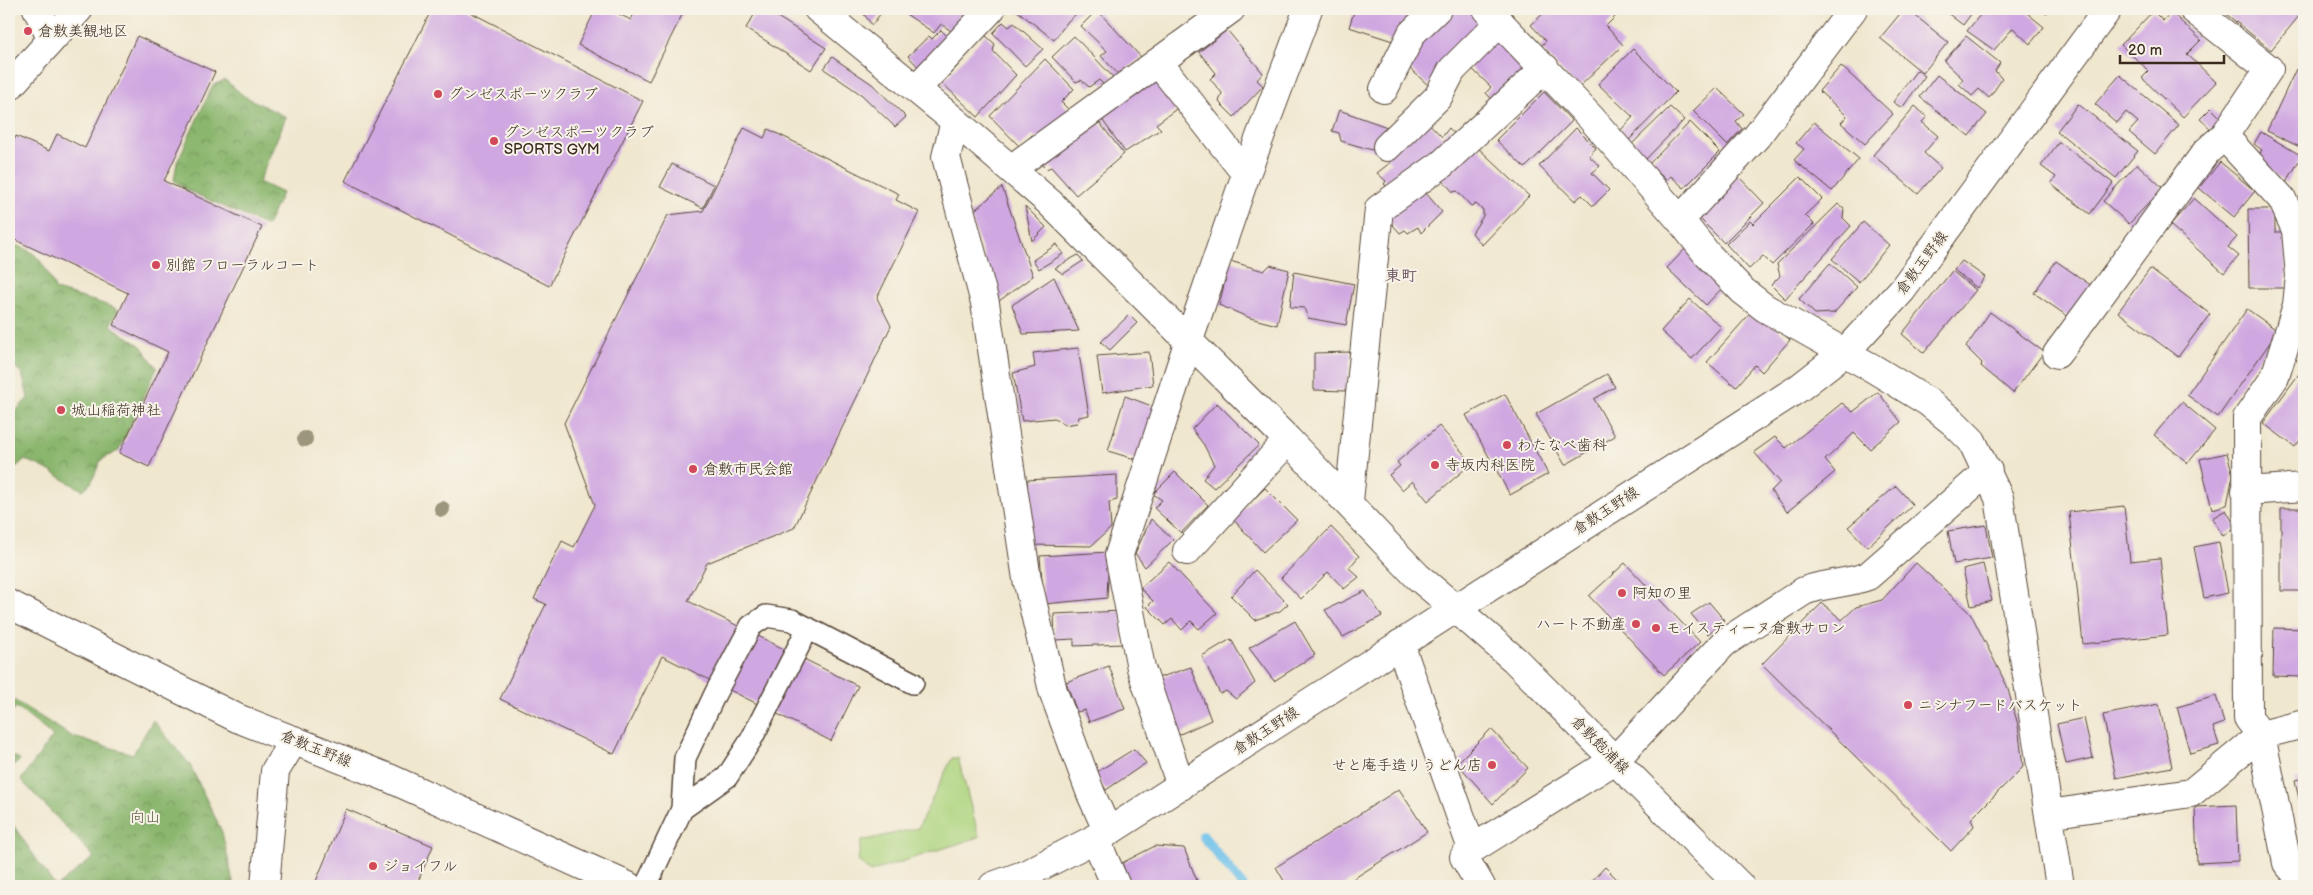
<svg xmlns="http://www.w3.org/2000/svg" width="2313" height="895" viewBox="0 0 2313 895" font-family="'Balsamiq Sans','Klee One',sans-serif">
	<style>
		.grass { fill: #add47e; stroke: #747f4e }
		.forest { fill: url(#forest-crowns); stroke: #627046 }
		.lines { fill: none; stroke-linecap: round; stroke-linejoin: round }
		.stream { stroke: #6dc1ea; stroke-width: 10 }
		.building { fill: #d0a8e1 }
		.lane-casing { stroke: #564639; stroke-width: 24 }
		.street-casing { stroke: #564639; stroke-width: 30 }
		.secondary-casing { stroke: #564639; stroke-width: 30 }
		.primary-casing { stroke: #564639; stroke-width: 30 }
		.lane { stroke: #fff; stroke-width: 21 }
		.street { stroke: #fff; stroke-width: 28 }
		.secondary { stroke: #fff; stroke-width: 28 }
		.primary { stroke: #fff; stroke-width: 28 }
		.tree { fill: #9c967b }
		.poi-dot { fill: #d1495b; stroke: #f7f3e8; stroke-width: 2 }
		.labels { text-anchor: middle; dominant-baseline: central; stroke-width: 4; stroke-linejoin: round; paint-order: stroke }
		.poi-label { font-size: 15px; fill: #3b2a1e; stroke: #f7f3e8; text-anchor: start }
		.street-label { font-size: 15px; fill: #3b2a1e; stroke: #f7f3e8 }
		.park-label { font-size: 15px; fill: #585436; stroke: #f7f3e8 }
		.neighbourhood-label { font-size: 16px; font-weight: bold; fill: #6f5662; stroke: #f7f3e8 }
	</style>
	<defs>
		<pattern id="forest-crowns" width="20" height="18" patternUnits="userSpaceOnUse" patternTransform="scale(1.25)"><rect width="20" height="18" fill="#8ab66d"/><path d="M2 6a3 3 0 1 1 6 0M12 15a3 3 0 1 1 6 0" fill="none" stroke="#729459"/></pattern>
	</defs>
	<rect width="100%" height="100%" fill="#f7f3e8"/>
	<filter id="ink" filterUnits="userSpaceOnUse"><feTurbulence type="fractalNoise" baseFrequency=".02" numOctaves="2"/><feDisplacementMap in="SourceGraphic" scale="10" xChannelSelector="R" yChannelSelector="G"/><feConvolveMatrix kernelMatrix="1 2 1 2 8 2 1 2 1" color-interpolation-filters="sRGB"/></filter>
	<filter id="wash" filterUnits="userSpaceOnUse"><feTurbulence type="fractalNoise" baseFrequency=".0096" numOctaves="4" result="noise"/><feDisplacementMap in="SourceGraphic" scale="20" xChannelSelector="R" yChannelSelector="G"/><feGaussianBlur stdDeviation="1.12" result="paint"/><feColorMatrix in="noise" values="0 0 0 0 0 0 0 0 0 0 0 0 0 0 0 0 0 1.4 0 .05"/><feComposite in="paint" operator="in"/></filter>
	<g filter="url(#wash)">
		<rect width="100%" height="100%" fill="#f0e7cf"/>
		<path class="grass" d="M952,758H958L979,837L870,872L858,861L861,841L918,828Z"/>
		<path class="forest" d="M225,80L244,96L286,117L259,182L282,193L267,226L185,189L174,180L177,162L213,85Z
			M9,245C38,246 45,268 56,290C68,294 112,305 118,310L110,325L141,346L157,368L118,451L101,460L91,483L83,490C63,481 45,465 24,460L9,473V410L14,413L28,398L22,373L9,362Z
			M9,697L73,737L133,754L153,720L190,765L222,832L234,886H57L94,857L21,780L53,736L16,707L9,715Z
			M9,753L20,760L9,771Z
			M9,819L55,886H9Z"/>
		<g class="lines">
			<path class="stream" d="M1203,836L1243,886"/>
		</g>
		<g id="blocks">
			<path class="building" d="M432,9H464L643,101L549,286L345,181Z
				M596,9H608L631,20L636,9H685L649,81L578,45Z
				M758,9H765L826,48L811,70L746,28Z
				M860,9H884L872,25Z
				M906,9H966L969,11L954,33L941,24L934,33L903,12Z
				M1015,9H1082L1068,21L1054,40Z
				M1355,9H1399L1413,12L1402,44L1349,27Z
				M1454,9H1473L1489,24L1428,85L1408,67L1415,47Z
				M1548,9H1619L1621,11L1606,26L1623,45L1578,88L1540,47L1546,41L1531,25Z
				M1904,9H1907L1948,42L1923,73L1880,38Z
				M1942,9H1975L1963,25Z
				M1985,9H2022L2044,27L2030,44L2013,28L1994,50L1967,31Z
				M2040,9H2052L2047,14Z
				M2220,9H2304V10L2271,50Z
				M1097,10L1141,57L1119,75L1101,56L1107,51L1081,26Z
				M2153,11L2163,21L2171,12L2201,40L2187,54L2216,82L2183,117L2142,78L2149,71L2121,45Z
				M1003,22L1009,27L1014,23L1043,49L1025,66L993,33Z
				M941,30L953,42L923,72L908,56L929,36L932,39Z
				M1227,30L1263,73L1257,80L1263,86L1234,117L1219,102L1222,93L1210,79L1216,73L1199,52Z
				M1496,34L1515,54L1513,57L1532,75L1499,107L1486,93L1491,87L1467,64Z
				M985,35L995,44L993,51L1016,75L978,117L942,83Z
				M137,36L215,72L164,181L262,227L149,467L119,453L168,352L113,325L128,293L9,237L13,222L9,220V152L16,136L49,151L57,134L85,148Z
				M1074,36L1113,77L1104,85L1099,80L1089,87L1081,80L1076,82L1052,57Z
				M1966,36L2000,63L1995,71L2002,79L1989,98L1979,89L1972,96L1959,84L1963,79L1944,61Z
				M1633,49L1676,92L1628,141L1619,132L1633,117L1598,84Z
				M832,57L872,84L906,117L895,127L862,95L824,69Z
				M1045,59L1074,89L1061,102L1069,110L1040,140L1032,135L1020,147L990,116Z
				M1841,66L1893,114L1865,144L1841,123L1847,116L1819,91Z
				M2296,69L2304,73V149L2267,131Z
				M1159,70L1183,104L1156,124L1161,129L1125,152L1099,115Z
				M1917,70L1925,76L1902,108L1893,102Z
				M1937,75L1987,114L1969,136L1920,97Z
				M2120,75L2179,125L2155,154L2129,132L2138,122L2126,112L2117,123L2095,104Z
				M1717,88L1744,114L1736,121L1742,129L1727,145L1693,111Z
				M1544,92L1572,121L1525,168L1496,140Z
				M2078,104L2138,151L2116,178L2057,131Z
				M1915,106L1927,117L1922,122L1938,136L1924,153L1941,168L1918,194L1873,155Z
				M1670,107L1684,120L1646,159L1632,144Z
				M2211,108L2223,120L2213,131L2200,119Z
				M1339,110L1387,127L1379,152L1341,141L1339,133L1332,131Z
				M1095,117L1124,154L1076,195L1051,167L1046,169L1038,161Z
				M1425,119L1442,137L1449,128L1458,138L1393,192L1384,184L1386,181L1377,173L1391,162L1384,154Z
				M1690,122L1720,152L1684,188L1671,176L1666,180L1649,164Z
				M1814,122L1859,159L1832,191L1794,160L1804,149L1796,143Z
				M744,128L764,138L768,129L899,194L896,200L919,212L877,298L891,326L794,528L707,563L688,601L858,686L831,741L662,656L614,754L500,699L546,604L534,599L562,541L574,547L595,505L564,423L668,215L703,211Z
				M1576,128L1596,148L1589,156L1600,166L1592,173L1609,190L1593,206L1582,195L1575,201L1539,166Z
				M2261,132L2302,156L2286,183L2257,158L2262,150L2254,144Z
				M2059,142L2113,183L2090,214L2051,184L2056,177L2041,166Z
				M1474,144L1529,196L1482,245L1472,233L1483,216V210L1476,204L1471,206L1457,191L1453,192L1439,176Z
				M2220,162L2255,191L2234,217L2199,188Z
				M672,164L714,185L703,208L660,187Z
				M2137,164L2163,188L2129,224L2103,201Z
				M1738,176L1764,203L1724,243L1697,216Z
				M1800,177L1822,199L1805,215L1814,224L1772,265L1763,256L1749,269L1726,244L1750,221L1753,224Z
				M1420,186L1442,212L1421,233L1418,227L1408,233L1405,230L1400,233L1384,215Z
				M1002,187L1033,276L999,301L970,214Z
				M2194,198L2237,237L2228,247L2239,256L2224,273L2170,225Z
				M1838,204L1844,209L1843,218L1851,226L1785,299L1771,285L1780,276L1777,264Z
				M1025,206L1046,227L1032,241Z
				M2248,209H2275V232H2286V288H2249Z
				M1863,222L1889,245L1859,282L1832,259Z
				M1057,244L1063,254L1039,269L1033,260Z
				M1686,248L1724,286L1706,305L1667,268Z
				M1078,255L1083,261L1063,274L1055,268Z
				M1230,261L1264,271L1270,265L1289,270L1277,325L1250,318L1219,305Z
				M1962,261L1985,277L1977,288L1954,270Z
				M2056,261L2092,286L2070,318L2034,293Z
				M1830,263L1857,287L1834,313L1815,314L1799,299Z
				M2150,269L2210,314L2178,357L2118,312Z
				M1952,271L1976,290L1924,353L1902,334Z
				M1294,272L1354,284L1346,325L1308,318L1304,308L1290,307Z
				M1054,277L1079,331L1023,334L1012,305Z
				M1690,299L1721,327L1692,359L1661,331Z
				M1755,308L1790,340L1762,372L1755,365L1736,387L1707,362Z
				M2247,309L2278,331L2218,417L2187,395Z
				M1990,312L2044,352L2013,393L1981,366L1982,363L1966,347Z
				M1129,315L1137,323L1110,350L1101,342Z
				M1078,348L1089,415L1079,417L1077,423L1064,425L1055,418L1022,421L1013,373L1035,367L1033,353Z
				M1149,352L1153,385L1102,393L1097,356Z
				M1351,352L1346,391L1314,390V353Z
				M2304,367V435L2295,447L2263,423Z
				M1607,374L1615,387L1594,399L1615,436L1565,465L1536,414Z
				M1878,392L1901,422L1870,449L1854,433L1825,460L1835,472L1787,512L1771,491L1780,482L1754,452L1775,437L1786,448L1842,403L1853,412Z
				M1505,394L1548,474L1510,495L1466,415Z
				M1125,396L1157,408L1141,461L1108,451Z
				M2182,402L2215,430L2188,463L2154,435Z
				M1217,403L1259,445L1214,488L1203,479L1214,465L1204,445L1192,429Z
				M1439,426L1472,463L1428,501L1412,481L1402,490L1389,475L1400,466L1397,462Z
				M2227,453L2233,475L2227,505L2212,509L2200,459Z
				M1175,472L1208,505L1181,533L1154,508L1162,500L1153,494Z
				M1117,475V500L1109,502L1111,528L1091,546L1030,545L1027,480Z
				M1896,486L1913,505L1867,547L1848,527Z
				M1265,488L1297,520L1263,552L1233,519Z
				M2124,506L2130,561L2160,558L2168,635L2083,644L2069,512Z
				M2281,508H2304V591H2281Z
				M2226,510L2236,527L2223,536L2212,518Z
				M1151,519L1173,540L1145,567L1135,553Z
				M1986,525L1992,558L1954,564L1948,531Z
				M1331,527L1359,556L1349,568L1359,577L1344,589L1328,572L1301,599L1281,578Z
				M2219,542L2228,593L2204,598L2194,547Z
				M1109,552L1107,598L1044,604L1040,556Z
				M1169,562L1217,613L1199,629L1191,621L1182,630L1172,619L1165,625L1147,607L1153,601L1140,588Z
				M1625,563L1700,642L1664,675L1589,596Z
				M1916,563L1971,614L2007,686L2018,725L2023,767L1971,819L1974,826L1951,851L1762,664L1822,603L1842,620L1856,607L1882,600Z
				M1983,564L1992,601L1971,606L1963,569Z
				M1255,570L1288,604L1280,611L1255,620L1231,596Z
				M1365,591L1382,616L1343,637L1325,610Z
				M1709,602L1724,620L1708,634L1691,614Z
				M1122,611L1123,644L1074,646V639L1055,640L1054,614Z
				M1295,621L1315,655L1274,681L1249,648Z
				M2274,628L2304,629V692H2301L2302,677L2273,676Z
				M1231,639L1255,683L1236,699L1226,691L1220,694L1202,656Z
				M1109,666L1125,709L1089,722L1085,710L1077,712L1066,682Z
				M1191,667L1211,720L1178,735L1158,678Z
				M2216,696L2224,723L2213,727L2219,745L2190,753L2177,707Z
				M2159,704L2172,767L2116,778L2103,715Z
				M2084,718L2093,758L2066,764L2057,724Z
				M1491,729L1528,768L1493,804L1457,763Z
				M1134,749L1146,763L1106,790L1095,773Z
				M2304,778V818H2303L2295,780Z
				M1399,789L1427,832L1342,886H1287L1276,867Z
				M2236,805L2238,861L2197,863L2195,807Z
				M346,809L433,846L416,886H314Z
				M1155,846L1184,848L1199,886H1131L1122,863Z
				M1605,867L1624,886H1587Z"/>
		</g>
	</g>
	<g filter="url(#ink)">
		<use href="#blocks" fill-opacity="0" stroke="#564639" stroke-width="1"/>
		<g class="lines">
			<defs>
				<path id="lane" d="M682,809L727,777L751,740L808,628
					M646,886L682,809L685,758L715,694L751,626L766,616L792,620L913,683"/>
				<path id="street" d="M37,9L51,38
					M818,9L955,121L1049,202L1288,440L1417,576L1455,608
					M1487,9L1591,118L1680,220L1707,254L1743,291L1765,308L1874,369L1928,402L1953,422L1972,441L1999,498L2060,886
					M1158,62L1246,174
					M916,89L991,9
					M1384,89L1412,33L1437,9
					M955,121L946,157L985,303L1027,579L1053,691L1091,794L1108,832
					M2224,136L2282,199L2296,230L2300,276L2297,305L2275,377L2247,418L2248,718L2261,735L2304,724
					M1387,147L1438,97L1452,70L1500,22
					M1011,169L1231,9
					M1680,220L1757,136L1853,9
					M2057,354L2206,152L2224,136L2269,69L2193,9
					M2246,491L2304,487
					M1349,501L1379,209L1442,164L1545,68
					M1187,551L1288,440
					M1400,644L1472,849L1615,760L1724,643L1804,591C1825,583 1847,584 1868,576L1988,471
					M1181,786L1141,668L1119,555L1189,340L1246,174L1308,9
					M2049,814L2191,793L2261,735L2287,863L2299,877L2304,879
					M1095,838L1116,886
					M1472,849L1464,857L1481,886"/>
				<path id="secondary" d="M9,87L79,9
					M265,886L275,771L294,740"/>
				<path id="primary" d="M9,604L237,718L389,778L628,886
					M1455,608L1515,660L1740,886
					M993,886L1026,874L1108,832L1799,388L1845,352L1902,290L2108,9"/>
			</defs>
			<use href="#lane" class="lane-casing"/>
			<use href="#street" class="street-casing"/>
			<use href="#secondary" class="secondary-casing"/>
			<use href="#primary" class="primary-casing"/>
			<use href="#lane" class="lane"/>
			<use href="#street" class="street"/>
			<use href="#secondary" class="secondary"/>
			<use href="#primary" class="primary"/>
		</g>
		<g class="tree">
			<circle cx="305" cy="439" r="8"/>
			<circle cx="442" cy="509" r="8"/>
		</g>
	</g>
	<g class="poi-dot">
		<circle cx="28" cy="31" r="5"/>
		<circle cx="438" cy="94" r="5"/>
		<circle cx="494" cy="141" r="5"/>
		<circle cx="156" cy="265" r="5"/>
		<circle cx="61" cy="410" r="5"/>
		<circle cx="1507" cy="445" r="5"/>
		<circle cx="1435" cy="465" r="5"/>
		<circle cx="693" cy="469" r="5"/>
		<circle cx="1622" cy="593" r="5"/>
		<circle cx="1636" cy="624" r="5"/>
		<circle cx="1656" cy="628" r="5"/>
		<circle cx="1908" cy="705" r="5"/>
		<circle cx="1492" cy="765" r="5"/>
		<circle cx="373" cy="866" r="5"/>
	</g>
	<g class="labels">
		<g class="poi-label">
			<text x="38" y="31">倉敷美観地区</text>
			<text x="448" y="94">グンゼスポーツクラブ</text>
			<text x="504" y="132">グンゼスポーツクラブ<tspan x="504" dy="17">SPORTS GYM</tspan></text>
			<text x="166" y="265">別館 フローラルコート</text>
			<text x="71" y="410">城山稲荷神社</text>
			<text x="1517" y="445">わたなべ歯科</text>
			<text x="1445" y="465">寺坂内科医院</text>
			<text x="703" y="469">倉敷市民会館</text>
			<text x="1632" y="593">阿知の里</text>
			<text x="1626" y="624" text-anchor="end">ハート不動産</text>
			<text x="1666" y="628">モイスティーヌ倉敷サロン</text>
			<text x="1918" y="705">ニシナフードバスケット</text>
			<text x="1482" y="765" text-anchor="end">せと庵手造りうどん店</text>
			<text x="383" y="866">ジョイフル</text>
		</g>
		<g class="street-label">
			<text transform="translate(1922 263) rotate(-53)">倉敷玉野線</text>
			<text transform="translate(1606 511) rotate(-33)">倉敷玉野線</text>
			<text transform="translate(1266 731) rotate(-33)">倉敷玉野線</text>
			<text transform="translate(1600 745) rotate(45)">倉敷飽浦線</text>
			<text transform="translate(316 749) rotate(22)">倉敷玉野線</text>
		</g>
		<g class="park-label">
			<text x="145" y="817">向山</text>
		</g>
		<g class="neighbourhood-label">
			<text x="1401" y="276">東町</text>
		</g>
	</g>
	<rect width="2313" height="895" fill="none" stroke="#f7f3e8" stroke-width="30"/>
	<path d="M2120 55v8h104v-8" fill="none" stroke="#3b2a1e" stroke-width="2.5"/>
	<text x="2128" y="55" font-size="15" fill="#3b2a1e" stroke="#f7f3e8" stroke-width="4" paint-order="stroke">20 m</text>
</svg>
